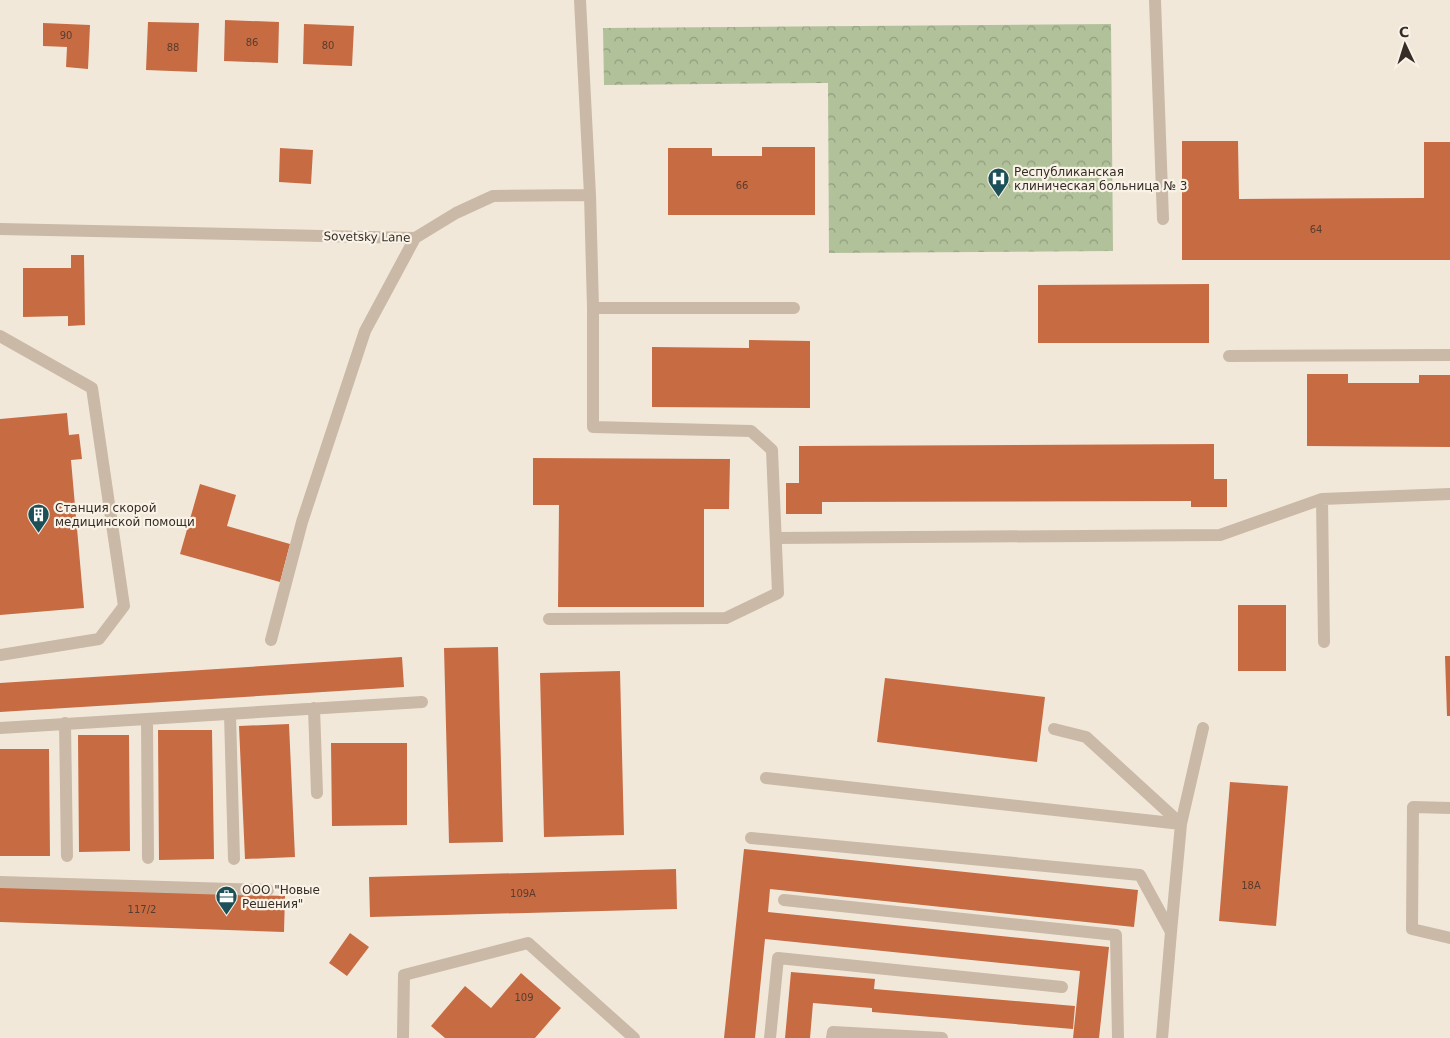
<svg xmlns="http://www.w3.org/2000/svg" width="1450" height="1038" viewBox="0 0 1450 1038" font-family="'DejaVu Sans',sans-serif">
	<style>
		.forest { fill: url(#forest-crowns) }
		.building { fill: #c76b43 }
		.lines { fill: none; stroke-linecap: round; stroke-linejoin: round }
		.minor { stroke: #cab9a6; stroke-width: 12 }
		.labels { text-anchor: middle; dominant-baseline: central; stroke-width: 4.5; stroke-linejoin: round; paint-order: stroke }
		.number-label { font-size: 10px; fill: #5a3c2e }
		.poi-label { font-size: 12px; fill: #362d27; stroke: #f9f2e6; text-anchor: start }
		.street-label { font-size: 12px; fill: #362d27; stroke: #f9f2e6 }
	</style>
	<defs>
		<pattern id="forest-crowns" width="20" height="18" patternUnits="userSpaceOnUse" patternTransform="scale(1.25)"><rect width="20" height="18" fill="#b1c19a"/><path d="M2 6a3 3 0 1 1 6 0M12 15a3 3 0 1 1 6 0" fill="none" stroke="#919d7e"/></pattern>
	</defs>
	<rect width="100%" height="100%" fill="#f2e8da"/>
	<path class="forest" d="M1111,24L1113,251L829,253L828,83L604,85L603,28Z"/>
	<path class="building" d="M225,20L279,22L278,63L224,61Z
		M148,22L199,23L197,72L146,70Z
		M43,23L90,25L88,69L66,67L67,47L43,46Z
		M304,24L354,26L352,66L303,64Z
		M1182,141H1238L1239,199L1424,198V142H1450V260H1182Z
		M762,147H815V215H668V148H712V156H762Z
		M280,148L313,150L311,184L279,182Z
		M71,255H84L85,325L68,326V316L23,317V268H71Z
		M1209,284V343H1038V285Z
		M749,340L810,341V408L652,407V347L749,348Z
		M1307,374H1348V383H1419V375H1450V447L1307,446Z
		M67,413L69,435L79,434L82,459L71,460L84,608L0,615V419Z
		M1214,444V479H1227V507H1191V501L822,502V514H786V483H799V446Z
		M533,458L730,459L729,509H704V607H558L559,505H533Z
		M200,484L236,495L227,526L290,544L280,582L180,554Z
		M1238,605H1286V671H1238Z
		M498,647L503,842L449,843L444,648Z
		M1445,656H1450V716H1447Z
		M402,657L404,687L0,712V683Z
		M620,671L624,835L544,837L540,673Z
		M885,678L1045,697L1037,762L877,742Z
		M289,724L295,857L245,859L239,726Z
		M158,730H212L214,859L159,860Z
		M78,735H129L130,851L79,852Z
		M331,743H407V825L332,826Z
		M0,749H49L50,856H0Z
		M1230,782L1288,786L1276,926L1219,921Z
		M744,849L1138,890L1134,927L770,889L768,912L1109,947L1099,1038H1073L1080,971L765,939L755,1038H724Z
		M676,869L677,909L370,917L369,877Z
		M0,886L285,896L284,932L0,922Z
		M350,933L369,947L347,976L329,963Z
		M791,972L875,979L874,989L1075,1006L1073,1029L872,1012V1008L813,1003L810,1038H785Z
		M521,973L561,1008L535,1038H445L431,1026L465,986L491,1008Z"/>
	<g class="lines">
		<path class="minor" d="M1155,0L1163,219
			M0,229L415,238L456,213L493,196L590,195
			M593,308H794
			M0,336L92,388L124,606L99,639L0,655
			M1229,356L1450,355
			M1322,499L1450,494
			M776,538L1220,535L1322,499L1324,642
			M549,619L726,618L778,593L772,450L751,431L593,427V308L590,195L580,0
			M271,640L302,522L365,331L415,238
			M314,708L317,793
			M230,714L234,859
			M147,719L148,858
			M65,723L67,856
			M0,728L422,702
			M1054,729L1086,737L1181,824L1203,728
			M766,778L1181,824L1171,932
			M1450,808L1413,807L1412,929L1450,938
			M751,838L1140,875L1171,932L1162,1038
			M0,882L268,890
			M784,900L1116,935L1118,1038
			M403,1038L404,975L528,943L634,1038
			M770,1038L778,958L1062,987
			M832,1038L833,1032L942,1038"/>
	</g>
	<defs>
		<symbol id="hospital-pin" viewBox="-11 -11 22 30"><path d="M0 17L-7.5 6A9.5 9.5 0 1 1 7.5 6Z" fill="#1c5058" stroke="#f9f2e6"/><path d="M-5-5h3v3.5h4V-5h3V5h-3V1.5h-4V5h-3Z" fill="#fff"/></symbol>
		<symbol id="building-pin" viewBox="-11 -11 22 30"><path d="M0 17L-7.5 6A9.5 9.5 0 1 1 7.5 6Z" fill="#1c5058" stroke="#f9f2e6"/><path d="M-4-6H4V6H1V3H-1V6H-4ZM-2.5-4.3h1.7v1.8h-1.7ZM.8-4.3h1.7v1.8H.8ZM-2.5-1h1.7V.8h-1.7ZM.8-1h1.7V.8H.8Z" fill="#fff"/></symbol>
		<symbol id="office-pin" viewBox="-11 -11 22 30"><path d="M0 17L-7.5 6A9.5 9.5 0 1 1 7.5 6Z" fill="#1c5058" stroke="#f9f2e6"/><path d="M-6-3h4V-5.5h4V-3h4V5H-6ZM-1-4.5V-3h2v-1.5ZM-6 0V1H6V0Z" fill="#fff"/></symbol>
	</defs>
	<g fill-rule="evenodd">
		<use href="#hospital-pin" x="986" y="166" width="25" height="34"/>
		<use href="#building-pin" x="26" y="502" width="25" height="34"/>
		<use href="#office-pin" x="214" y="884" width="25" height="34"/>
	</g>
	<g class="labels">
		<g class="number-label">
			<text x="66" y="35">90</text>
			<text x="252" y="42">86</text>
			<text x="328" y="45">80</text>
			<text x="173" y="47">88</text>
			<text x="742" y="185">66</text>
			<text x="1316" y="229">64</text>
			<text x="1251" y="885">18А</text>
			<text x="523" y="893">109А</text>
			<text x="142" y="909">117/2</text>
			<text x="524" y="997">109</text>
		</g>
		<g class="poi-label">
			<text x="1014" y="172">Республиканская<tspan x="1014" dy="14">клиническая больница № 3</tspan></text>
			<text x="55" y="508">Станция скорой<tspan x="55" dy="14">медицинской помощи</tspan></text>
			<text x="242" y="890">ООО "Новые<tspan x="242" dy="14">Решения"</tspan></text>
		</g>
		<g class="street-label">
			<text transform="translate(367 237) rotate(1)">Sovetsky Lane</text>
		</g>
	</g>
	<g transform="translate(1405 45) rotate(356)" stroke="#f9f2e6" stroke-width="4" paint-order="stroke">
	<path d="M0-4L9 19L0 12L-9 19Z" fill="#362d27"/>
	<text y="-8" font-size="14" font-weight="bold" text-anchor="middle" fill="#362d27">С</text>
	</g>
</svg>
